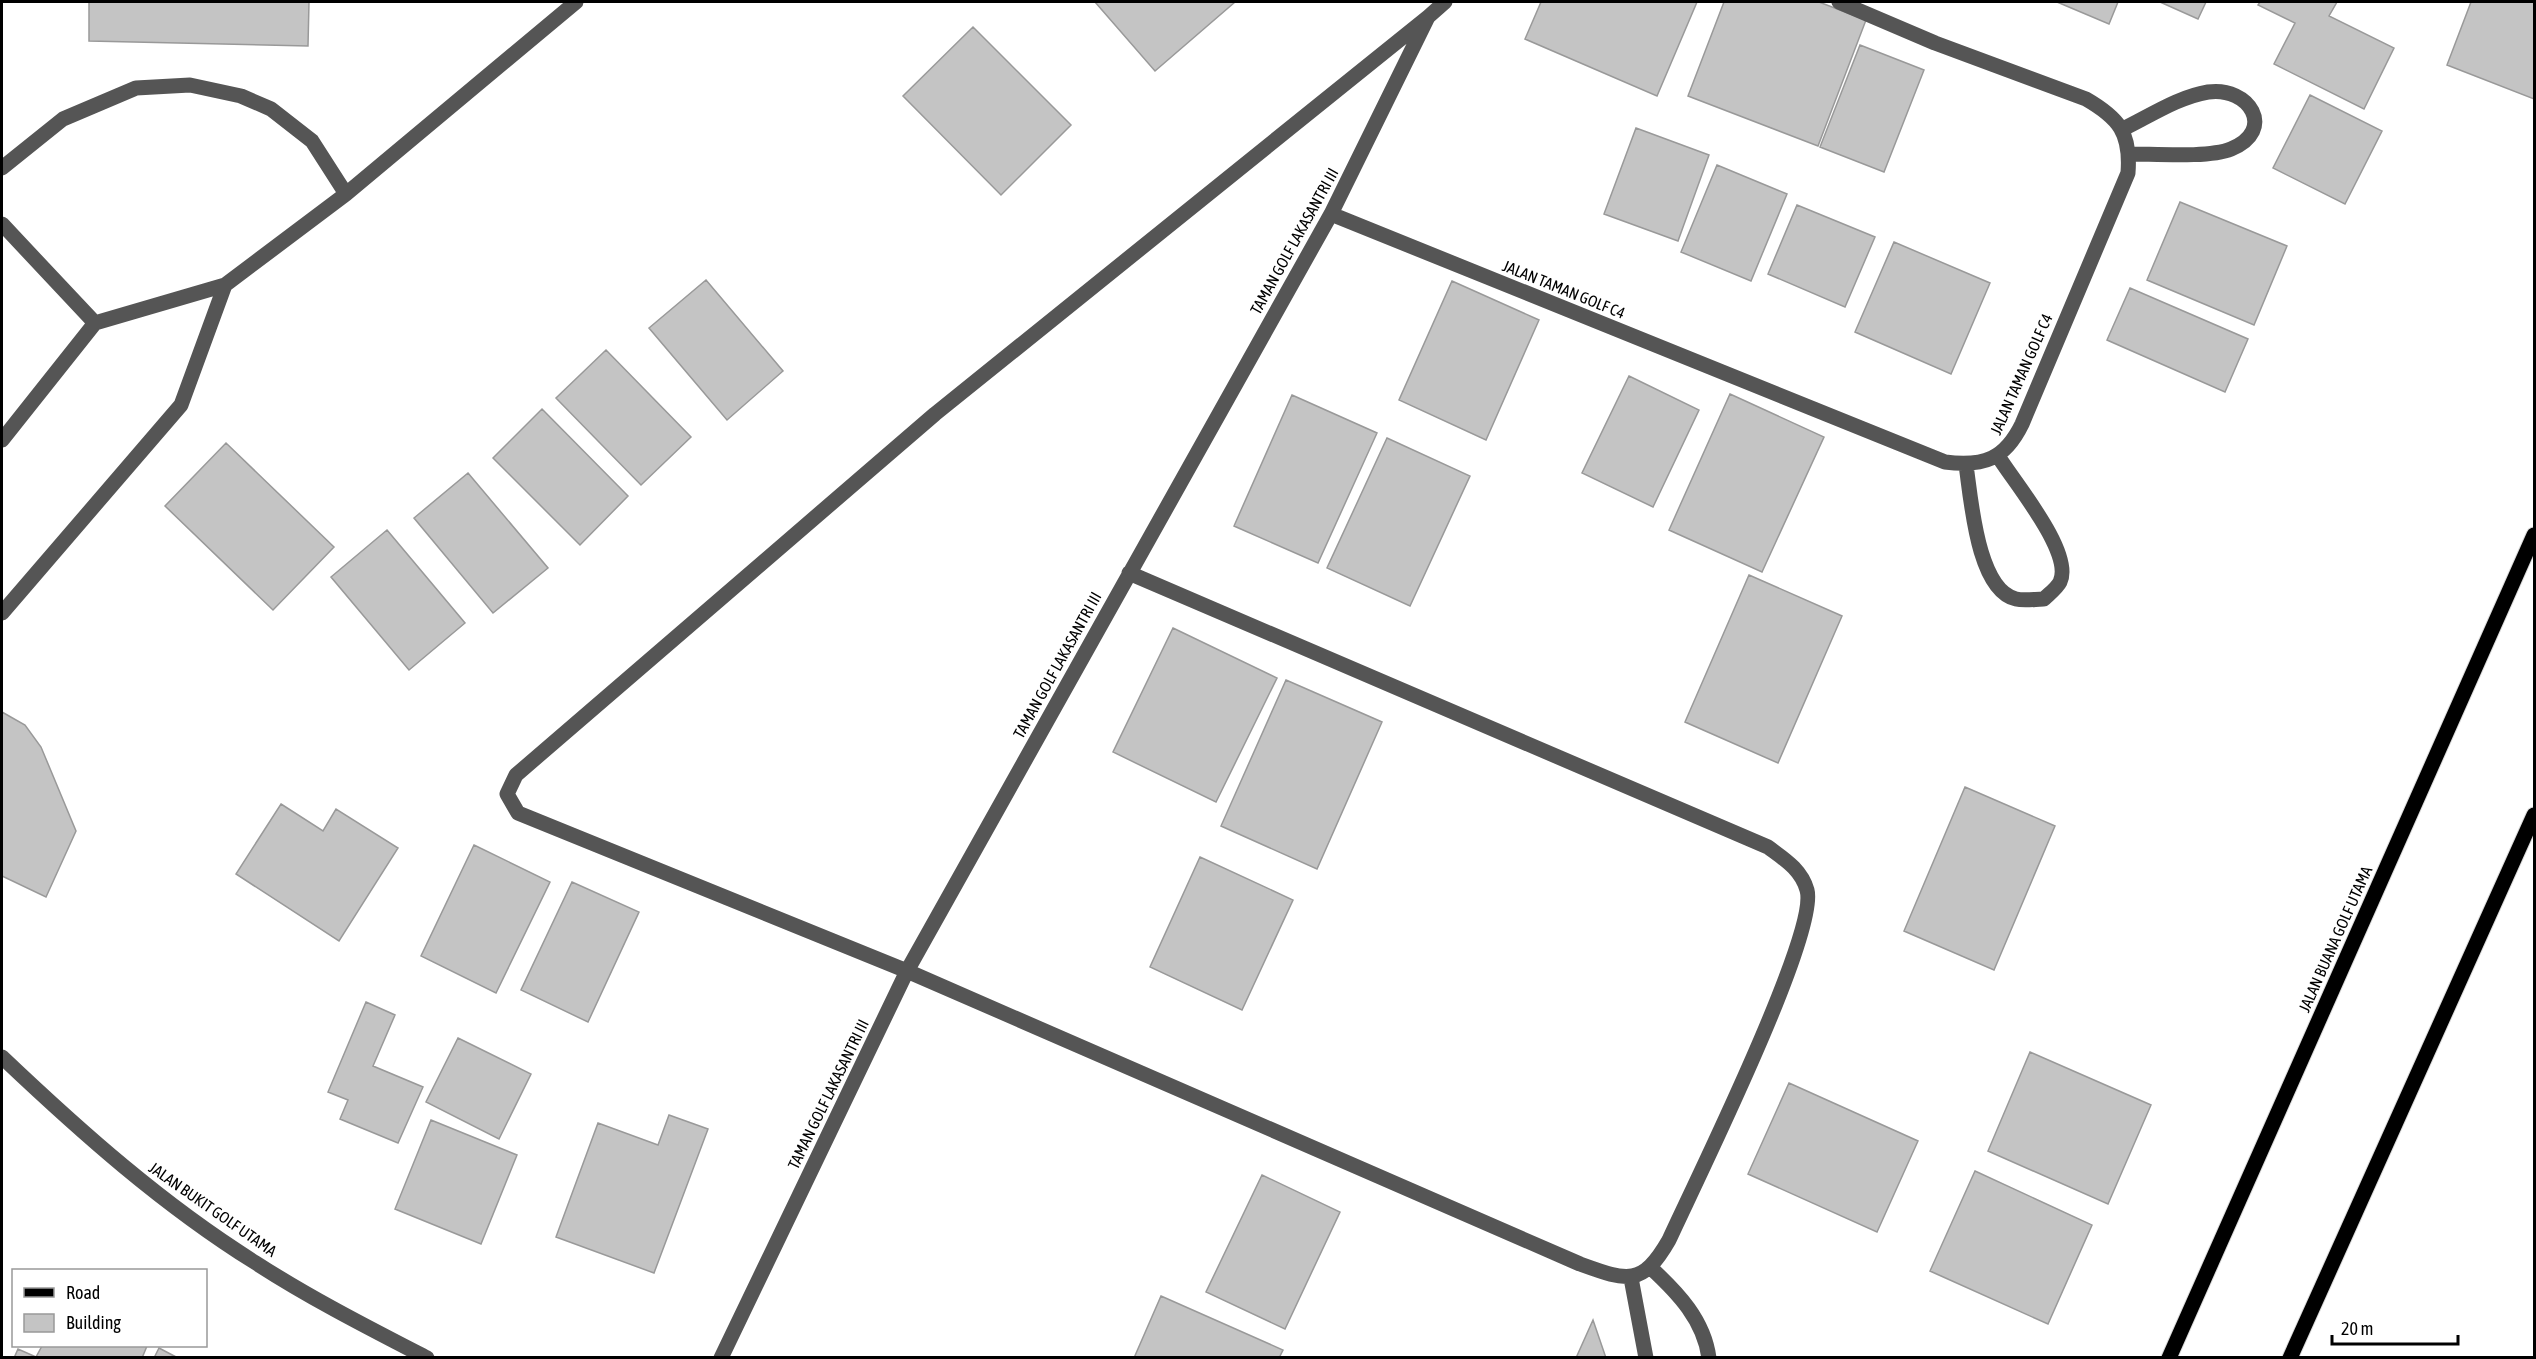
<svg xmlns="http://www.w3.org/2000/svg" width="2536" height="1359" viewBox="0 0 2536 1359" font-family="'Asap Condensed',sans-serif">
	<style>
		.building { fill: #c4c4c4; stroke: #999; stroke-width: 1.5 }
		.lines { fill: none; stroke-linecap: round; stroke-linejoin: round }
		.major-casing { stroke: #dbdbdb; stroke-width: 17 }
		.minor { stroke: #555; stroke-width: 15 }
		.major { stroke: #000; stroke-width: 15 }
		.labels { text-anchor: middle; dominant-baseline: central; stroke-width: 4.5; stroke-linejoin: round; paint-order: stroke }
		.street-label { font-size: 16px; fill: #000; stroke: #fff }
	</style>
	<rect width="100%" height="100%" fill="#fff"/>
	<path class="building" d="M89,2H309L308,46L89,41Z
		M1095,2H1235L1155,71Z
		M1541,2H1697L1657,96L1525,39Z
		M1724,2H1819L1866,20L1818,146L1688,96Z
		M2057,2H2118L2109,24Z
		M2160,2H2206L2198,19Z
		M2260,2H2337L2329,16L2394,48L2364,109L2274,64L2295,23L2258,5Z
		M2471,2H2534V99L2447,65Z
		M973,27L1071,125L1001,195L903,96Z
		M1860,45L1924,70L1884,172L1820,147Z
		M2310,95L2382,131L2345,204L2273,168Z
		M1636,128L1709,155L1678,241L1604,214Z
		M1717,165L1787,194L1751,281L1681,252Z
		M2180,202L2287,246L2254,325L2147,280Z
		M1797,205L1875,237L1845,307L1768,274Z
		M1894,242L1990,283L1951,374L1855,332Z
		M706,280L783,371L727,420L649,328Z
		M1452,281L1539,320L1486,440L1399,400Z
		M2130,288L2248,339L2225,392L2107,340Z
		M606,350L691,437L641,485L556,398Z
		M1629,376L1699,410L1653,507L1582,473Z
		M1730,394L1824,437L1762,572L1669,530Z
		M1292,395L1377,433L1318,563L1234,526Z
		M542,409L628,496L580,545L493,458Z
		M1387,438L1470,476L1410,606L1327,568Z
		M226,443L334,547L273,610L165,506Z
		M468,473L548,568L493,613L414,518Z
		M387,530L465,623L409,670L331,577Z
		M1749,575L1842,616L1778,763L1685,722Z
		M1173,628L1277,678L1216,802L1113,752Z
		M1286,680L1382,722L1317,869L1221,826Z
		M2,712L25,725L41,747L76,831L46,897L2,876Z
		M1965,787L2055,826L1994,970L1904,931Z
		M281,804L323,831L336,809L398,848L339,941L236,874Z
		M474,845L550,882L496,993L421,956Z
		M1200,857L1293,900L1242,1010L1150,967Z
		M572,882L639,912L588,1022L521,990Z
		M366,1002L395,1015L373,1066L423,1087L398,1143L340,1119L348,1100L328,1092Z
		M458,1038L531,1074L499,1139L426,1102Z
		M2030,1052L2151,1105L2108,1204L1988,1151Z
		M1789,1083L1918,1141L1877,1232L1748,1174Z
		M669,1115L708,1129L654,1273L556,1237L598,1123L658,1145Z
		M431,1120L517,1155L481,1244L395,1209Z
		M1975,1171L2092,1225L2048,1324L1930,1271Z
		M1262,1175L1340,1212L1285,1329L1206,1292Z
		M1161,1296L1283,1350L1279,1358H1134Z
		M1593,1320L1606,1358H1576Z
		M42,1346H147L142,1358H14L18,1349L36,1357Z
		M159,1348L178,1358H154Z"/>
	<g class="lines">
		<defs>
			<path id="major" d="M2169,1358L2534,535
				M2290,1358L2534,815"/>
		</defs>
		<use href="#major" class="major-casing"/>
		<path class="minor" d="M2123,129C2150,116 2178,97 2208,92C2249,86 2277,130 2231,149C2209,158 2155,154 2130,154
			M2,168L63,119L136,88L190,85L241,96L271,109L312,141L346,194
			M1331,214L1945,462C1984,467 2005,459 2022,424L2128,173C2131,133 2119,118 2086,99L1935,43L1839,2
			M2,224L95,323
			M2,440L95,323L225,285L346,194L576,2
			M1966,465C1971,498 1977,590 2016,599C2024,601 2036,599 2044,599C2049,594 2057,588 2060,582C2074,553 2014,482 1998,456
			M1129,573L1768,847C1784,859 1801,869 1807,890C1819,933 1694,1185 1669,1240C1642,1287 1627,1281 1580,1264L907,971L518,813L507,794L516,775L935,414L1428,17
			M2,613L181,405L225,285
			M2,1057C81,1132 163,1205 256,1263C310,1298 369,1328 427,1358
			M1651,1268C1678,1293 1704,1320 1709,1358
			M1631,1278L1646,1358
			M721,1358L907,971L1331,214L1428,17L1445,2"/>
		<use href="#major" class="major"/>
	</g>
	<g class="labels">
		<g class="street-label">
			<text transform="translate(1294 241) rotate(-61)">TAMAN GOLF LAKASANTRI III</text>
			<text transform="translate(1564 289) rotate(22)">JALAN TAMAN GOLF C4</text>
			<text transform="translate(2021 374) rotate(-66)">JALAN TAMAN GOLF C4</text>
			<text transform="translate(1057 665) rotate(-61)">TAMAN GOLF LAKASANTRI III</text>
			<text transform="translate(2335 939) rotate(-66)">JALAN BUANA GOLF UTAMA</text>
			<text transform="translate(828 1094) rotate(-64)">TAMAN GOLF LAKASANTRI III</text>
			<text transform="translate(213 1209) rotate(35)">JALAN BUKIT GOLF UTAMA</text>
		</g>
	</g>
	<rect width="2536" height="1359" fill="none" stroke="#000000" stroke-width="6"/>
	<rect x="12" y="1269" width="195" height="78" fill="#ffffff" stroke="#999999" stroke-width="1.5"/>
	<rect x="24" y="1288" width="30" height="9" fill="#000000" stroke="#999999" stroke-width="1.5"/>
	<text x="66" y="1299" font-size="18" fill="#000000">Road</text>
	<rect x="24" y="1314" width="30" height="18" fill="#c4c4c4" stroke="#999999" stroke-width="1.5"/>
	<text x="66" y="1329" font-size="18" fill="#000000">Building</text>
	<path d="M2332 1335v9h126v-9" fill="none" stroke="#000000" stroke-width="3"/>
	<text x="2341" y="1335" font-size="18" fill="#000000" stroke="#ffffff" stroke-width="4.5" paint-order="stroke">20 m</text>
</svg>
